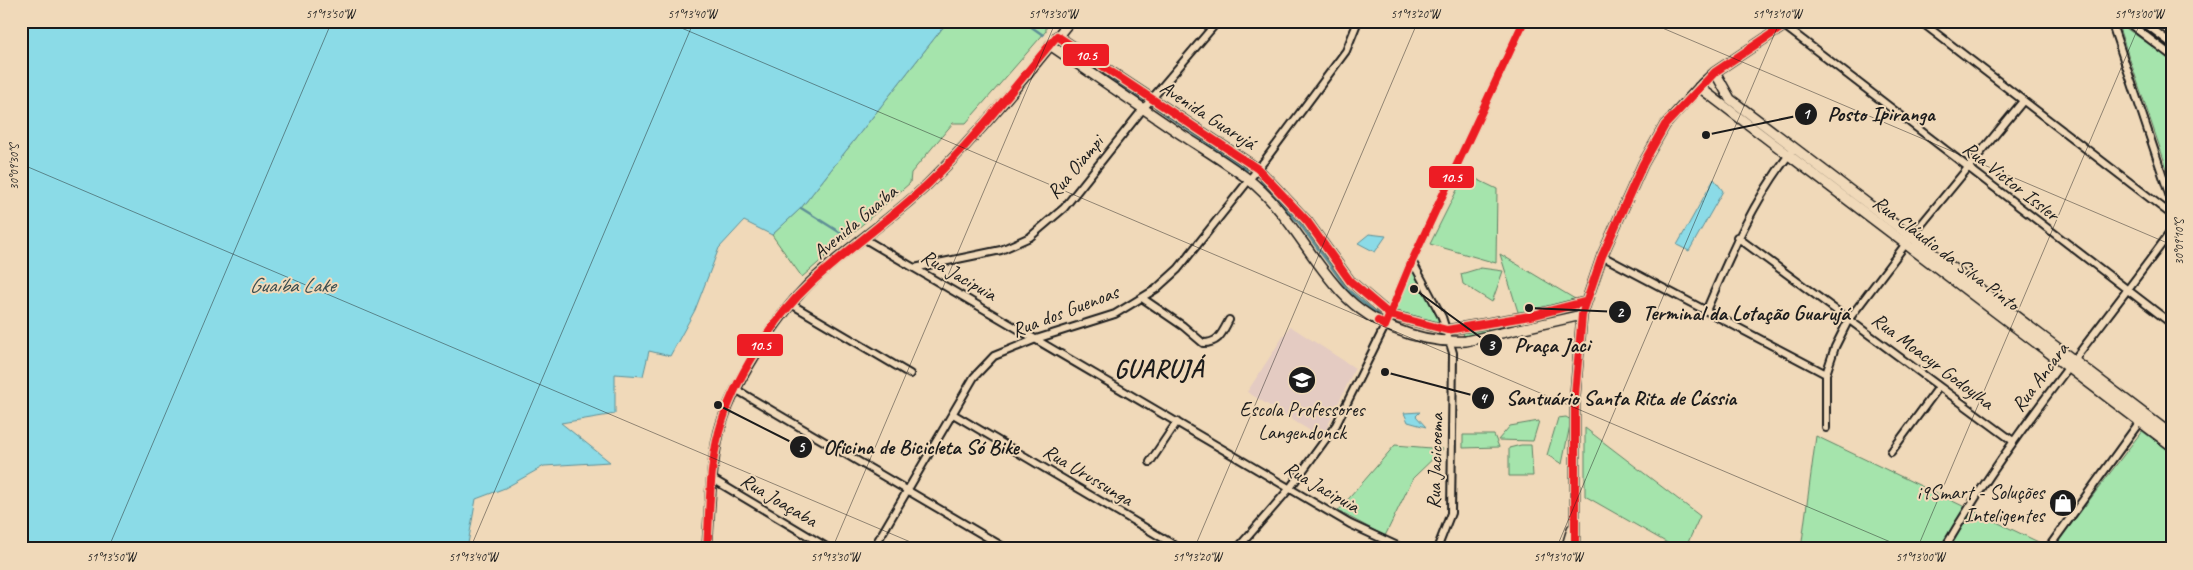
<svg xmlns="http://www.w3.org/2000/svg" width="2193" height="570" viewBox="0 0 2193 570" font-family="Caveat,sans-serif">
	<style>
		.built { fill: #e4cbc2 }
		.green { fill: #a5e4ac; stroke: #608064 }
		.water { fill: #8bdbe7; stroke: #5f8f96 }
		.lines { fill: none; stroke-linecap: round; stroke-linejoin: round }
		.stream { stroke: #5f8f96; stroke-width: 2.5 }
		.street-casing { stroke: #1c1c1c; stroke-width: 10 }
		.secondary-casing { stroke: #1c1c1c; stroke-width: 12 }
		.street { stroke: #f0d9b9; stroke-width: 6 }
		.secondary { stroke: #f0d9b9; stroke-width: 9 }
		.bus-1-casing { stroke: #f0d9b9; stroke-width: 11 }
		.bus-1 { stroke: #ed1c24; stroke-width: 8 }
		.ticks { fill: none; stroke: #1c1c1c; stroke-width: 1; stroke-opacity: 0.45 }
		.labels { text-anchor: middle; dominant-baseline: central; stroke-width: 4; stroke-linejoin: round; paint-order: stroke }
		.street-label { font-size: 20px; fill: #1c1c1c; stroke: #f0d9b9 }
		.poi-label { font-size: 20px; fill: #1c1c1c; stroke: #f0d9b9 }
		.water-label { font-size: 21px; font-style: italic; fill: #384c4f; stroke: #f0d9b9 }
		.district-label { font-size: 25px; font-weight: bold; letter-spacing: 1px; fill: #1c1c1c; stroke: #f0d9b9 }
		.leader { fill: none; stroke: #1c1c1c; stroke-width: 2 }
		.callout-dot { fill: #1c1c1c; stroke: #f0d9b9; stroke-width: 2 }
		.mark-label { font-size: 15px; text-anchor: middle; font-weight: bold; fill: #fff }
		.callout-label { font-size: 21px; text-anchor: middle; font-weight: bold; fill: #1c1c1c; stroke: #f0d9b9; stroke-width: 4; stroke-linejoin: round; paint-order: stroke }
		.line-badge { stroke: #f0d9b9; stroke-width: 2 }
		.badge-label { font-size: 14px; text-anchor: middle; font-weight: bold; fill: #fff }
		.neatline { fill: none; stroke: #1c1c1c; stroke-width: 2 }
		.ticks-label { font-size: 12px; text-anchor: middle; fill: #1c1c1c }
	</style>
	<rect width="100%" height="100%" fill="#f0d9b9"/>
	<filter id="ink" filterUnits="userSpaceOnUse"><feTurbulence type="fractalNoise" baseFrequency=".02" numOctaves="2"/><feDisplacementMap in="SourceGraphic" scale="10" xChannelSelector="R" yChannelSelector="G"/><feConvolveMatrix kernelMatrix="1 2 1 2 8 2 1 2 1" color-interpolation-filters="sRGB"/></filter>
	<g filter="url(#ink)">
		<path class="built" d="M1290,326L1355,368L1322,438L1247,392Z"/>
		<path class="green" d="M948,21H1046V31L966,123H953L911,173L910,183L802,277L772,235L801,208Z
			M2117,22L2172,60V183Z
			M1468,175L1497,189L1496,263L1430,244L1457,190Z
			M1500,254L1575,299L1570,304L1519,315Z
			M1412,267L1440,323L1396,312Z
			M1481,268L1503,271L1492,302L1463,284L1461,274Z
			M1567,309L1569,315L1464,338L1463,332Z
			M1566,417L1571,420L1562,464L1547,455L1558,418Z
			M1539,421L1533,441L1498,440L1510,426Z
			M1585,428L1700,516L1685,549H1678L1585,496Z
			M2142,431L2172,453V549H2088L2056,544Z
			M1463,435H1494L1499,447L1463,448Z
			M1816,436L2053,549H1801Z
			M1395,445L1443,449L1413,478L1385,536L1338,511Z
			M1521,445H1531L1533,476H1509V448Z"/>
		<path class="water" d="M21,21H948L801,208L772,235L744,221L719,248L695,310L670,356L649,351L643,376L615,374V414L561,423L610,462L544,466L505,488L476,499L467,549H21Z
			M1714,179L1723,191L1689,251L1677,245Z
			M1369,234L1386,236L1375,252L1358,243Z
			M1420,412L1416,416L1426,427L1408,422L1404,413Z"/>
		<g class="lines">
			<path class="stream" d="M1023,21L1043,35
				M1066,50L1143,100
				M1156,108L1247,170
				M1261,181L1300,224L1348,290L1379,315
				M801,208L847,237"/>
			<defs>
				<path id="street" d="M1778,21L2172,324
					M1920,21L2172,215
					M2111,21L2172,203
					M2126,21L2172,56
					M2142,21L2172,44
					M1737,237L2013,441
					M863,238L1350,524L1404,549
					M1602,256L1826,374
					M1412,261L1442,317L1453,353L1451,513L1437,549
					M914,268L1001,250L1030,237L1064,208L1143,109L1218,21
					M1142,298L1183,326L1203,343C1219,343 1222,333 1229,320
					M791,304L910,374
					M1706,311C1730,255 1753,201 1791,152
					M737,390L1007,549
					M953,414L1181,549
					M1826,428V374L1835,347L1849,319L1911,237L2023,101
					M1891,452L1939,387
					M1150,462L1177,422
					M711,478L830,549
					M2049,547L2141,420
					M873,549L974,377L994,356L1036,339L1115,314L1156,289L1178,269L1265,160L1346,51L1358,21
					M1237,549L1290,488L1336,425L1385,326L1412,261L1524,21
					M1944,549C2010,435 2095,336 2172,230"/>
				<path id="secondary" d="M1057,36L1258,169L1307,221L1350,281L1390,315L1447,330L1530,316L1585,302
					M1050,45C1094,75 1138,105 1182,135C1204,149 1227,163 1248,179C1285,208 1305,250 1335,285C1366,323 1417,344 1466,341L1582,315
					M1715,72L1730,99L2172,435
					M1699,87L2172,446
					M707,549C710,510 710,470 719,432C731,386 776,317 809,284C846,248 891,220 928,184C979,134 1025,77 1070,21
					M1566,549L1572,529
					M1575,549V395L1582,315L1602,256L1643,164L1665,125L1702,84L1715,72L1791,21"/>
			</defs>
			<use href="#street" class="street-casing"/>
			<use href="#secondary" class="secondary-casing"/>
			<use href="#street" class="street"/>
			<use href="#secondary" class="secondary"/>
			<defs>
				<path id="bus-1" d="M1378,321L1385,326L1412,261L1524,21
					M707,549C710,510 709,470 719,432C733,380 773,318 812,282C849,248 891,219 928,184C975,139 1015,86 1057,36L1258,169L1307,221L1350,281L1390,315L1447,330L1530,316L1585,302
					M1575,549V395L1582,315L1602,256L1643,164L1665,125L1715,72L1791,21"/>
			</defs>
			<use href="#bus-1" class="bus-1-casing"/>
			<use href="#bus-1" class="bus-1"/>
		</g>
	</g>
	<path class="ticks" d="M665,21L1907,549M1646,21L2172,245M21,164L927,549M108,549L332,21M470,549L694,21M832,549L1056,21M1194,549L1418,21M1556,549L1780,21M1917,549L2141,21"/>
	<defs>
		<symbol id="school-disc" viewBox="-11 -11 22 22"><circle r="9.5" fill="#1c1c1c" stroke="#f0d9b9"/><path d="M0-5L7-2L0 1L-7-2ZM-4 1L0 2.5L4 1V4Q0 6-4 4Z" fill="#fff"/></symbol>
		<symbol id="shop-disc" viewBox="-11 -11 22 22"><circle r="9.5" fill="#1c1c1c" stroke="#f0d9b9"/><path d="M-5-2.5h2.3a2.7 3.5 0 0 1 5.4 0H5L5.5 6h-11ZM-1.5-2.5h3a1.5 2.3 0 0 0-3 0Z" fill="#fff"/></symbol>
	</defs>
	<g fill-rule="evenodd">
		<use href="#school-disc" x="1286" y="364" width="32" height="32"/>
		<use href="#shop-disc" x="2047" y="487" width="32" height="32"/>
	</g>
	<g class="labels">
		<g class="street-label">
			<text transform="translate(1208 115) rotate(33)">Avenida Guarujá</text>
			<text transform="translate(1075 167) rotate(-50)">Rua Oiampi</text>
			<text transform="translate(2011 181) rotate(38)">Rua Victor Issler</text>
			<text transform="translate(855 222) rotate(-40)">Avenida Guaíba</text>
			<text transform="translate(1946 253) rotate(37)">Rua Cláudio da Silva Pinto</text>
			<text transform="translate(959 275) rotate(30)">Rua Jacipuia</text>
			<text transform="translate(1065 311) rotate(-21)">Rua dos Guenoas</text>
			<text transform="translate(1933 361) rotate(37)">Rua Moacyr Godoylha</text>
			<text transform="translate(2040 377) rotate(-53)">Rua Ancara</text>
			<text transform="translate(1435 461) rotate(-88)">Rua Jacicoema</text>
			<text transform="translate(1088 475) rotate(31)">Rua Urussunga</text>
			<text transform="translate(1322 487) rotate(30)">Rua Jacipuia</text>
			<text transform="translate(779 500) rotate(31)">Rua Joaçaba</text>
		</g>
		<g class="poi-label">
			<text x="1302" y="409">Escola Professores<tspan x="1302" dy="23">Langendonck</tspan></text>
			<text x="2044" y="492" text-anchor="end">i9Smart - Soluções<tspan x="2044" dy="23">Inteligentes</tspan></text>
		</g>
		<g class="water-label">
			<text x="292" y="285">Guaíba Lake</text>
		</g>
		<g class="district-label">
			<text x="1159" y="369">GUARUJÁ</text>
		</g>
	</g>
	<path class="leader" d="M1706 135L1806 114M1529 308L1620 312M1414 289L1491 345M1385 372L1483 398M718 405L801 447"/>
	<g class="callout-dot">
		<circle cx="1706" cy="135" r="5"/>
		<circle cx="1529" cy="308" r="5"/>
		<circle cx="1414" cy="289" r="5"/>
		<circle cx="1385" cy="372" r="5"/>
		<circle cx="718" cy="405" r="5"/>
		<circle cx="1806" cy="114" r="12"/>
		<circle cx="1620" cy="312" r="12"/>
		<circle cx="1491" cy="345" r="12"/>
		<circle cx="1483" cy="398" r="12"/>
		<circle cx="801" cy="447" r="12"/>
	</g>
	<g class="mark-label">
		<text x="1806" y="119">1</text>
		<text x="1620" y="317">2</text>
		<text x="1491" y="350">3</text>
		<text x="1483" y="403">4</text>
		<text x="801" y="452">5</text>
	</g>
	<g class="callout-label">
		<text x="1881" y="121">Posto Ipiranga</text>
		<text x="1746" y="320">Terminal da Lotação Guarujá</text>
		<text x="1552" y="352">Praça Jaci</text>
		<text x="1621" y="405">Santuário Santa Rita de Cássia</text>
		<text x="921" y="454">Oficina de Bicicleta Só Bike</text>
	</g>
	<g class="line-badge">
		<rect x="1062" y="43" width="48" height="24" rx="5" fill="#ed1c24"/>
		<rect x="1428" y="165" width="47" height="24" rx="5" fill="#ed1c24"/>
		<rect x="736" y="333" width="48" height="24" rx="5" fill="#ed1c24"/>
	</g>
	<g class="badge-label">
		<text x="1086" y="60">10.5</text>
		<text x="1451" y="182">10.5</text>
		<text x="760" y="350">10.5</text>
	</g>
	<rect width="2193" height="570" fill="none" stroke="#f0d9b9" stroke-width="55"/>
	<rect x="28" y="28" width="2138" height="514" class="neatline"/>
	<g class="ticks-label">
		<text x="330" y="18">51°13'50"W</text>
		<text x="692" y="18">51°13'40"W</text>
		<text x="1053" y="18">51°13'30"W</text>
		<text x="1415" y="18">51°13'20"W</text>
		<text x="1777" y="18">51°13'10"W</text>
		<text x="2139" y="18">51°13'00"W</text>
		<text transform="translate(14 167) rotate(-90)" y="4">30°09'30"S</text>
		<text transform="translate(2179 242) rotate(-90)" y="4">30°09'10"S</text>
		<text x="111" y="561">51°13'50"W</text>
		<text x="473" y="561">51°13'40"W</text>
		<text x="835" y="561">51°13'30"W</text>
		<text x="1197" y="561">51°13'20"W</text>
		<text x="1558" y="561">51°13'10"W</text>
		<text x="1920" y="561">51°13'00"W</text>
	</g>
</svg>
